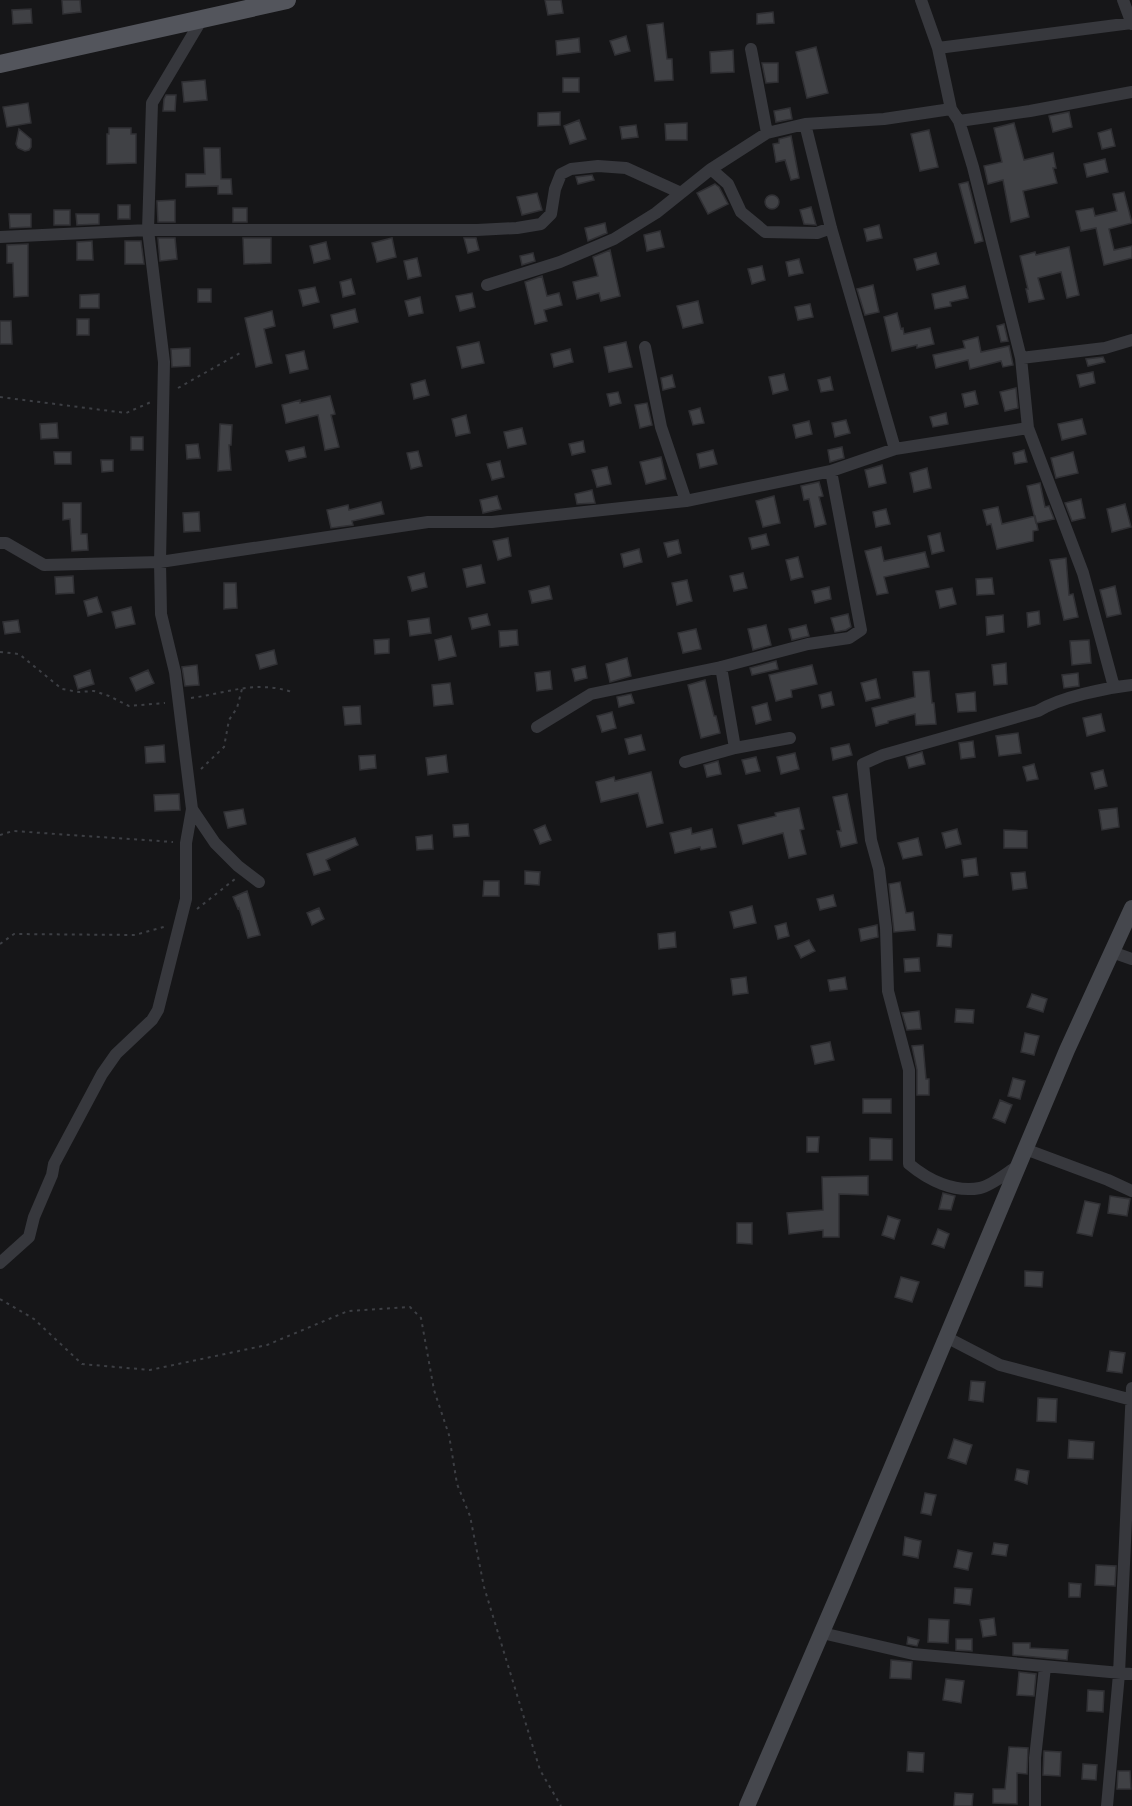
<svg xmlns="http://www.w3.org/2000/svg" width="1132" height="1806" viewBox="0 0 1132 1806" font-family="Karla,sans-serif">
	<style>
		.building { fill: #404145; stroke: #303034; stroke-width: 1.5 }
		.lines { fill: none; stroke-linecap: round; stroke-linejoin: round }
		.path { stroke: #3d3f44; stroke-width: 2; stroke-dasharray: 3 4.5; stroke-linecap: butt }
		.minor { stroke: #37383d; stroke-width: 12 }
		.secondary { stroke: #45474d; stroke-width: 16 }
		.primary { stroke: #53555c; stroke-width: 18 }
	</style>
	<rect width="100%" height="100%" fill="#161618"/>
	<path class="building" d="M62,0H80L81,12L63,14Z
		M545,0H561L563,13L548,15Z
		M31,9L32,23L13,24L12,10Z
		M773,12L774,23L757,24V14Z
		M663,23L667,59H672L673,80L655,81L647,25Z
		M626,36L630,51L615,55L610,41Z
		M579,38L580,52L557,55L556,41Z
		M816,47L828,93L807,98L796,52Z
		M733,50L734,72L711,73L710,52Z
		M762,63H778V82L766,83Z
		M563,78H579V92H563Z
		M205,80L207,100L184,102L182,82Z
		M166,95H176L175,111H163L164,99Z
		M28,103L31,123L7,127L3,107Z
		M790,108L792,119L776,122L774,111Z
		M560,112V125L538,126V113Z
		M1069,112L1072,127L1053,132L1049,116Z
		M579,120L586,139L570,144L564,126Z
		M687,123V140H666L665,124Z
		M1014,123L1024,160L1053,153L1056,168H1053L1057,183L1023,191L1029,217L1011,222L1003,180L988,184L984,166L1002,162L994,128Z
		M636,125L638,137L622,139L620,127Z
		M109,128H131V134H136V163L107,164V134H109Z
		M19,129L31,139V147L29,150L25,151L18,148L16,144Z
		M1111,129L1115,146L1102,149L1098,133Z
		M929,130L938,167L920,171L911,134Z
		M791,136L799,178L791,180L785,160L776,162L773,144L779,143V139Z
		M204,148H220L221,179H231L232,194H218V186L186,187V174H205Z
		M1105,159L1108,172L1087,177L1084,164Z
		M592,175L594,180L578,184L576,177Z
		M968,182L983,241L975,243L959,184Z
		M715,184L719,187L728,204L708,214L697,193Z
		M1124,192L1132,223L1109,229L1114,250L1132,246V258L1104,265L1096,228L1081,231L1076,211L1093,208L1095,216L1117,211L1113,194Z
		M537,193L542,210L522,215L517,197Z
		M765 202a7 7 0 1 1 14 0a7 7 0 1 1-14 0Z
		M175,200V222H158L157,201Z
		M118,205H130V219H118Z
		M811,207L816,225L804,224L800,210Z
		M233,208H247V222H233Z
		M54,210H70V225H54Z
		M9,214H31V227L10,228Z
		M76,214H99V224L77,225Z
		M605,223L607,233L588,241L585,228Z
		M879,225L882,238L867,241L864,229Z
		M660,231L664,247L647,251L644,235Z
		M158,238H175L177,259L160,261Z
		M243,238H271V263L244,264Z
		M392,238L396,257L377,262L372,243Z
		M464,238H476L479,250L468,253Z
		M92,241L93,260H77V242Z
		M125,241H141L144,264H125Z
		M326,242L330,259L314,263L310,246Z
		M28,244V296L14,297L13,263H7V245Z
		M1069,247L1079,295L1067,298L1061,272L1038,278L1044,299L1029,302L1026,289H1028L1020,256L1035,252L1036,255Z
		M610,250L620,296L601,301L599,293L577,299L573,282L598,276L593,257Z
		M533,253L535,261L522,265L520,256Z
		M936,253L939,264L917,270L914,259Z
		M417,258L421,276L408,279L404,261Z
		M799,259L803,273L789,276L786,262Z
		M762,266L765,280L752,284L748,269Z
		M542,276L547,296L559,293L562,305L544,310L547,321L535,324L525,282Z
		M351,279L355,294L343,297L340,282Z
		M873,285L879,312L865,315L857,289Z
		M965,286L968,298L950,302L951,306L935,309L932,294Z
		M315,287L319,302L303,306L299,290Z
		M198,289H211V302H198Z
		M472,293L475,307L460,311L456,296Z
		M99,294V308H80V295Z
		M420,297L423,313L409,316L405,301Z
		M698,301L703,323L683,328L677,306Z
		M810,304L813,317L798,320L795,307Z
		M355,309L358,322L334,328L331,315Z
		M272,311L275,326L264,329L272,363L256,367L245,318Z
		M897,313L901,329L903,328L904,334L930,328L934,344L917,348V345L892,351L884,317Z
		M77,319H89V335H77Z
		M0,321H11L12,344H0Z
		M1004,324L1008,341L1001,342L997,326Z
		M978,337L981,352L1009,346L1013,365L1003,367L1001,361L970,369L968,360L936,368L933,355L965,348L963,341Z
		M479,342L484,363L462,368L457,347Z
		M626,342L632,367L609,372L604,347Z
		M190,348V366L172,367L171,349Z
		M570,349L573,362L554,367L551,354Z
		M304,351L308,369L290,373L286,355Z
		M1103,357L1105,362L1088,366L1086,359Z
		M1093,372L1095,383L1080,387L1077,375Z
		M784,374L788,390L773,394L769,377Z
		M672,375L675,387L663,390L661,378Z
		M830,377L833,390L821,392L818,380Z
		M425,380L429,395L414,399L411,384Z
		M1016,388L1018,408L1005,411L1000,392Z
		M975,391L978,404L965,407L962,394Z
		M618,392L621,403L610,406L607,394Z
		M330,396L335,414L331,415L339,447L325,450L318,415L286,423L282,405L300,400V403Z
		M647,403L652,425L640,428L635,405Z
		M700,408L704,423L693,425L689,411Z
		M946,413L948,424L933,427L930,417Z
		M466,415L470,433L456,436L452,419Z
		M1082,419L1086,434L1062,440L1058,424Z
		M846,420L850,433L835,437L832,423Z
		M809,421L812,434L796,438L793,425Z
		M57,423L58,438L41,439L40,424Z
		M220,424L232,425L231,445H229L231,470L218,471Z
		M522,428L526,444L508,448L504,432Z
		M131,437H143V450H131Z
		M583,441L585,452L572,455L569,444Z
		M198,444L200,458L187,459L186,445Z
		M304,447L306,457L289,461L286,451Z
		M842,447L844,458L830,462L828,450Z
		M713,450L717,464L700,468L697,454Z
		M1024,450L1027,462L1015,464L1013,453Z
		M418,451L422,466L411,469L407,453Z
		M54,452H71V464H55Z
		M1073,452L1078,473L1056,478L1051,458Z
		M661,457L666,479L646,484L640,462Z
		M101,460H113V471L102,472Z
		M500,461L504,477L492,480L487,464Z
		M882,465L886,483L869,487L865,470Z
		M607,467L611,484L597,487L592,470Z
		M927,468L931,488L914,492L910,473Z
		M819,482L823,496L819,497L826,524L815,527L809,499L804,500L801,486Z
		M1040,483L1045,507L1049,506L1054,519L1036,523L1027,486Z
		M592,490L595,503L577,504L575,494Z
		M497,496L501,509L483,513L480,500Z
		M774,496L780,523L763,527L756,501Z
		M1081,499L1085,518L1072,521L1065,503Z
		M381,502L384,514L352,521L353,525L331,528L327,510L348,505L349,510Z
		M63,503H81V534H87L88,550L72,551L70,519L63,520Z
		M1125,504L1131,527L1112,532L1107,509Z
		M998,507L1002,524L1035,516L1038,530L1033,531V541L997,549L991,524L987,525L983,510Z
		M886,509L890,524L876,527L873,512Z
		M199,512L200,531L184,532L183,513Z
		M940,533L944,551L932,554L928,536Z
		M766,534L769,545L752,549L749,538Z
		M508,538L511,556L498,560L493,541Z
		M678,540L681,553L668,557L664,543Z
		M881,547L884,561L925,552L929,567L884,577L888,593L877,595L865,551Z
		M639,549L642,562L624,567L621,554Z
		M798,557L803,577L791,580L786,560Z
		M1066,558L1069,595L1073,594L1078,617L1064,620L1050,560Z
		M481,565L485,583L467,587L463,569Z
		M424,573L427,587L412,591L408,577Z
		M743,573L747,588L734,591L730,576Z
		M73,576L74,593L56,594L55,577Z
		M992,578L994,594L977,595L976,579Z
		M687,580L692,601L677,605L672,583Z
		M224,583H236L237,608L224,609Z
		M549,586L552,599L532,603L529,591Z
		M1115,586L1121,614L1107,617L1100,590Z
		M829,587L831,599L815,603L812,591Z
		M952,588L956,604L940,608L936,591Z
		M97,597L102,612L88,616L84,601Z
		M131,607L135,624L116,628L112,612Z
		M1039,611L1040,624L1028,627L1027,613Z
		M487,614L490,625L472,629L469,618Z
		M848,614L851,627L846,630L835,632L831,618Z
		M1003,615L1004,632L987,635L986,617Z
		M429,618L431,633L410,636L408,621Z
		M18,620L20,632L5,634L3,622Z
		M766,625L771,645L753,650L748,629Z
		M806,625L809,636L792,640L789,629Z
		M696,629L701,649L683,653L678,633Z
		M517,630L518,645L500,647L499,631Z
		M451,636L456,656L439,660L435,640Z
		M389,639V653L375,654L374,640Z
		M1089,640L1091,663L1072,665L1070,641Z
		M274,650L277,664L260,669L256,655Z
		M627,658L631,676L610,682L606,664Z
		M776,661L778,669L752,675L750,668Z
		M1006,663L1007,684L994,685L992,665Z
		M197,665L199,685L185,686L182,667Z
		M812,665L817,684L791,690L792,697L776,701L769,675Z
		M585,666L587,678L575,681L572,669Z
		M90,670L94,684L78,689L74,676Z
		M148,670L154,683L136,691L130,678Z
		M550,671L552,689L537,691L535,673Z
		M929,671L932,703H934L936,724L916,725L915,714L888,721V723L876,726L872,708L915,697L913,672Z
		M1078,673L1079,686L1064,688L1062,675Z
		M876,679L880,698L866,701L861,683Z
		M705,680L714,716H716L720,733L701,738L688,685Z
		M450,683L453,704L434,706L432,685Z
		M831,692L834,705L822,708L819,695Z
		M975,692L976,711L958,712L956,694Z
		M631,694L634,703L619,707L617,697Z
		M767,703L771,720L756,724L752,707Z
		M360,706L361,724L345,725L343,707Z
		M612,712L616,728L602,732L597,716Z
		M1101,714L1105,731L1087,736L1083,718Z
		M1018,733L1021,753L999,756L996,736Z
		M641,735L645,750L629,754L625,739Z
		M973,741L975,757L961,759L959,743Z
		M849,744L852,755L833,760L831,748Z
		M164,745L165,762L146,763L145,747Z
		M922,752L925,764L909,768L906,757Z
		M795,753L799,769L781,774L777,757Z
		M375,755L376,768L360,770L359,756Z
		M446,755L448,772L428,775L426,758Z
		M756,757L760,771L746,774L742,760Z
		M718,761L721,774L707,777L704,765Z
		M1034,764L1038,779L1027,781L1023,767Z
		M1103,770L1107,786L1095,789L1091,773Z
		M651,772L663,823L647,827L638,793L601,802L596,782L614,777L615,781Z
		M179,794L180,810L155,811L154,795Z
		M847,794L857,843L841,847L837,831H841L833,797Z
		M799,808L804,829L800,830L806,854L789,858L783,833L743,844L738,825L776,816L775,813Z
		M1117,808L1119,827L1102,830L1099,810Z
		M243,809L246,824L228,828L224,812Z
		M468,824L469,836L454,837L453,825Z
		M545,825L551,840L540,844L534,830Z
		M691,828L692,834L712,829L716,847L701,850L700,847L675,853L670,833Z
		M957,829L961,844L946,848L942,833Z
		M1004,830L1027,831V848H1004Z
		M432,835L433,849L417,850L416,837Z
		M355,838L358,845L326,860L330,870L314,875L307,854Z
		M918,838L922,855L903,859L898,843Z
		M976,858L978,875L964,877L962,860Z
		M525,871L540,872L539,885L525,884Z
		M1025,872L1027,888L1013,890L1011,873Z
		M484,881H499V896H483Z
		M900,882L906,913L913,912L915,930L894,932L889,884Z
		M247,891L260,935L248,938L239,908L238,909L233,897Z
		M833,895L836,906L820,910L817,899Z
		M752,906L756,923L734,928L730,912Z
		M319,908L324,919L312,925L307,913Z
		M786,923L789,936L778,939L775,926Z
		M877,925L878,937L861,941L859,929Z
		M675,932L676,947L659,949L658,934Z
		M938,934L952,935L951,947L937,946Z
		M809,940L815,951L801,958L795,946Z
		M919,958L920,971L905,972L904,959Z
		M746,977L748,993L733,995L731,979Z
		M845,977L847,989L830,991L828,980Z
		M1032,994L1047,999L1043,1012L1027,1007Z
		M956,1009L974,1010L973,1023L955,1022Z
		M919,1011L921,1029L907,1030L902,1013Z
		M1025,1033L1039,1036L1034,1055L1021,1052Z
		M830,1042L834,1060L815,1064L811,1046Z
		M923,1045L926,1079H929V1095H917V1070L912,1046Z
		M1013,1078L1025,1081L1020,1099L1008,1096Z
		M863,1099H891V1113H863Z
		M1000,1100L1012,1105L1005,1123L993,1118Z
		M807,1137H819L818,1152H807Z
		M870,1138L892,1139V1160H870Z
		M868,1176V1195L839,1194V1237H823V1230L789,1234L787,1213L823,1210L822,1177Z
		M943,1193L955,1196L951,1210L939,1209Z
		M1110,1196L1130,1199L1127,1216L1108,1213Z
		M1085,1201L1100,1204L1092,1236L1077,1233Z
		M888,1216L900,1220L894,1239L882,1235Z
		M737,1223H752V1244L737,1243Z
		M938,1229L949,1234L944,1248L932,1244Z
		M1025,1271L1043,1272L1042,1287L1025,1286Z
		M901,1277L919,1282L912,1302L895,1297Z
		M1110,1351L1125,1353L1122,1373L1107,1371Z
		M971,1381L985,1382L983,1402L969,1400Z
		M1038,1398L1057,1399L1056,1422L1037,1421Z
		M954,1439L972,1445L966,1464L948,1458Z
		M1069,1440L1094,1442L1093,1459L1068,1458Z
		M1017,1469L1029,1471L1027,1484L1015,1480Z
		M925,1493L936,1495L931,1515L921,1513Z
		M905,1537L921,1541L918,1558L903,1555Z
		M994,1543L1008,1545L1006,1556L992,1554Z
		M958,1550L972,1553L968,1570L954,1567Z
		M1096,1565L1116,1566L1115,1586L1095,1585Z
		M1069,1583L1081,1584L1080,1597H1069Z
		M955,1588L972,1589L970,1605L954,1603Z
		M994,1618L996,1635L983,1637L980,1620Z
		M929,1619L949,1620L948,1643L928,1642Z
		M908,1637L919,1640L917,1646L907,1644Z
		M956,1639H972V1651L956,1650Z
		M1013,1643H1030V1648L1068,1650L1067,1660L1013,1655Z
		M891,1660L912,1662L911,1679L890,1678Z
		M1019,1672L1036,1674L1034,1696L1017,1695Z
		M946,1679L964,1681L961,1703L943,1700Z
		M1088,1690L1104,1691L1103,1712L1087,1711Z
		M1009,1747L1028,1748L1027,1774L1017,1773V1804L993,1803V1789H1005Z
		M1044,1751L1061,1752L1060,1776L1043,1775Z
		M908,1752L924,1753L923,1772L907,1771Z
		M1083,1764L1097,1765L1096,1780L1082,1779Z
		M1118,1771H1130L1131,1789H1117Z
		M955,1793L973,1794L972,1806H954Z"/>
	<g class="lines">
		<path class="path" d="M178,388L240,353
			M0,397L126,413L151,402
			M0,652L19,654L62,689L79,692L94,691L109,696L129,706L165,703
			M191,698C228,693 255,680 292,692
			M201,769L224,747L229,720L237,708L242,689
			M0,835L13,831L173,842
			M197,909L235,879
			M0,944L14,934L135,935L167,926
			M0,1299L34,1319L82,1364L150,1370L267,1345L348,1311L410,1307L421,1318L434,1390L449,1435L457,1484L470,1516L484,1587L540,1770L561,1806"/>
		<path class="minor" d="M921,0L938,48L951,109L959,121L973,167L1021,358L1028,428L1083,573L1114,687
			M1123,0L1132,24
			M938,48L1132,23
			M751,49L767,133
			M959,121L1030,111L1132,92
			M805,124L831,228L895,449
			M711,169L728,184L741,212L765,232L817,233L831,228
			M0,237L148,230H477L517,228L541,224L551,214L555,189L561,174L571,169L598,166L626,168L681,193
			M487,285L560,262L614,239L656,213L711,169L767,133L805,124L884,119L951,109
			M645,347L661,427L686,501
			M1021,358L1105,348L1132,340
			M0,543H6L44,565L160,562L428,522H492L686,501L831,471L895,449L1028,428
			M721,667L735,748
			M537,727L591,694L721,667L808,644L849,638L861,630L831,471
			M685,762L735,748L790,738
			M192,809L215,843L238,866L259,882
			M1112,952L1132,959
			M1025,1149L1108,1180L1132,1191
			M1018,1166C1008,1172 991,1186 980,1188C954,1193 928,1180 909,1164V1070L888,991L886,928L879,869L871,840L863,764L883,755L1038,711C1061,697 1105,688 1132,685
			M0,1263L29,1237L34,1217L52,1175L54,1164L102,1074L116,1054L152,1020L158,1010L186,899V843L192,809L175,672L161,614L160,562L164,362L148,230L152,103L202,19
			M946,1337L1000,1365L1132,1400
			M822,1633L913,1654L1132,1674
			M1035,1806V1758L1045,1667
			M1107,1806L1119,1674L1132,1388"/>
		<path class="secondary" d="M747,1806L844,1581L1067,1050L1132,908"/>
		<path class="primary" d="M0,64L287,0"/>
	</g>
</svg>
